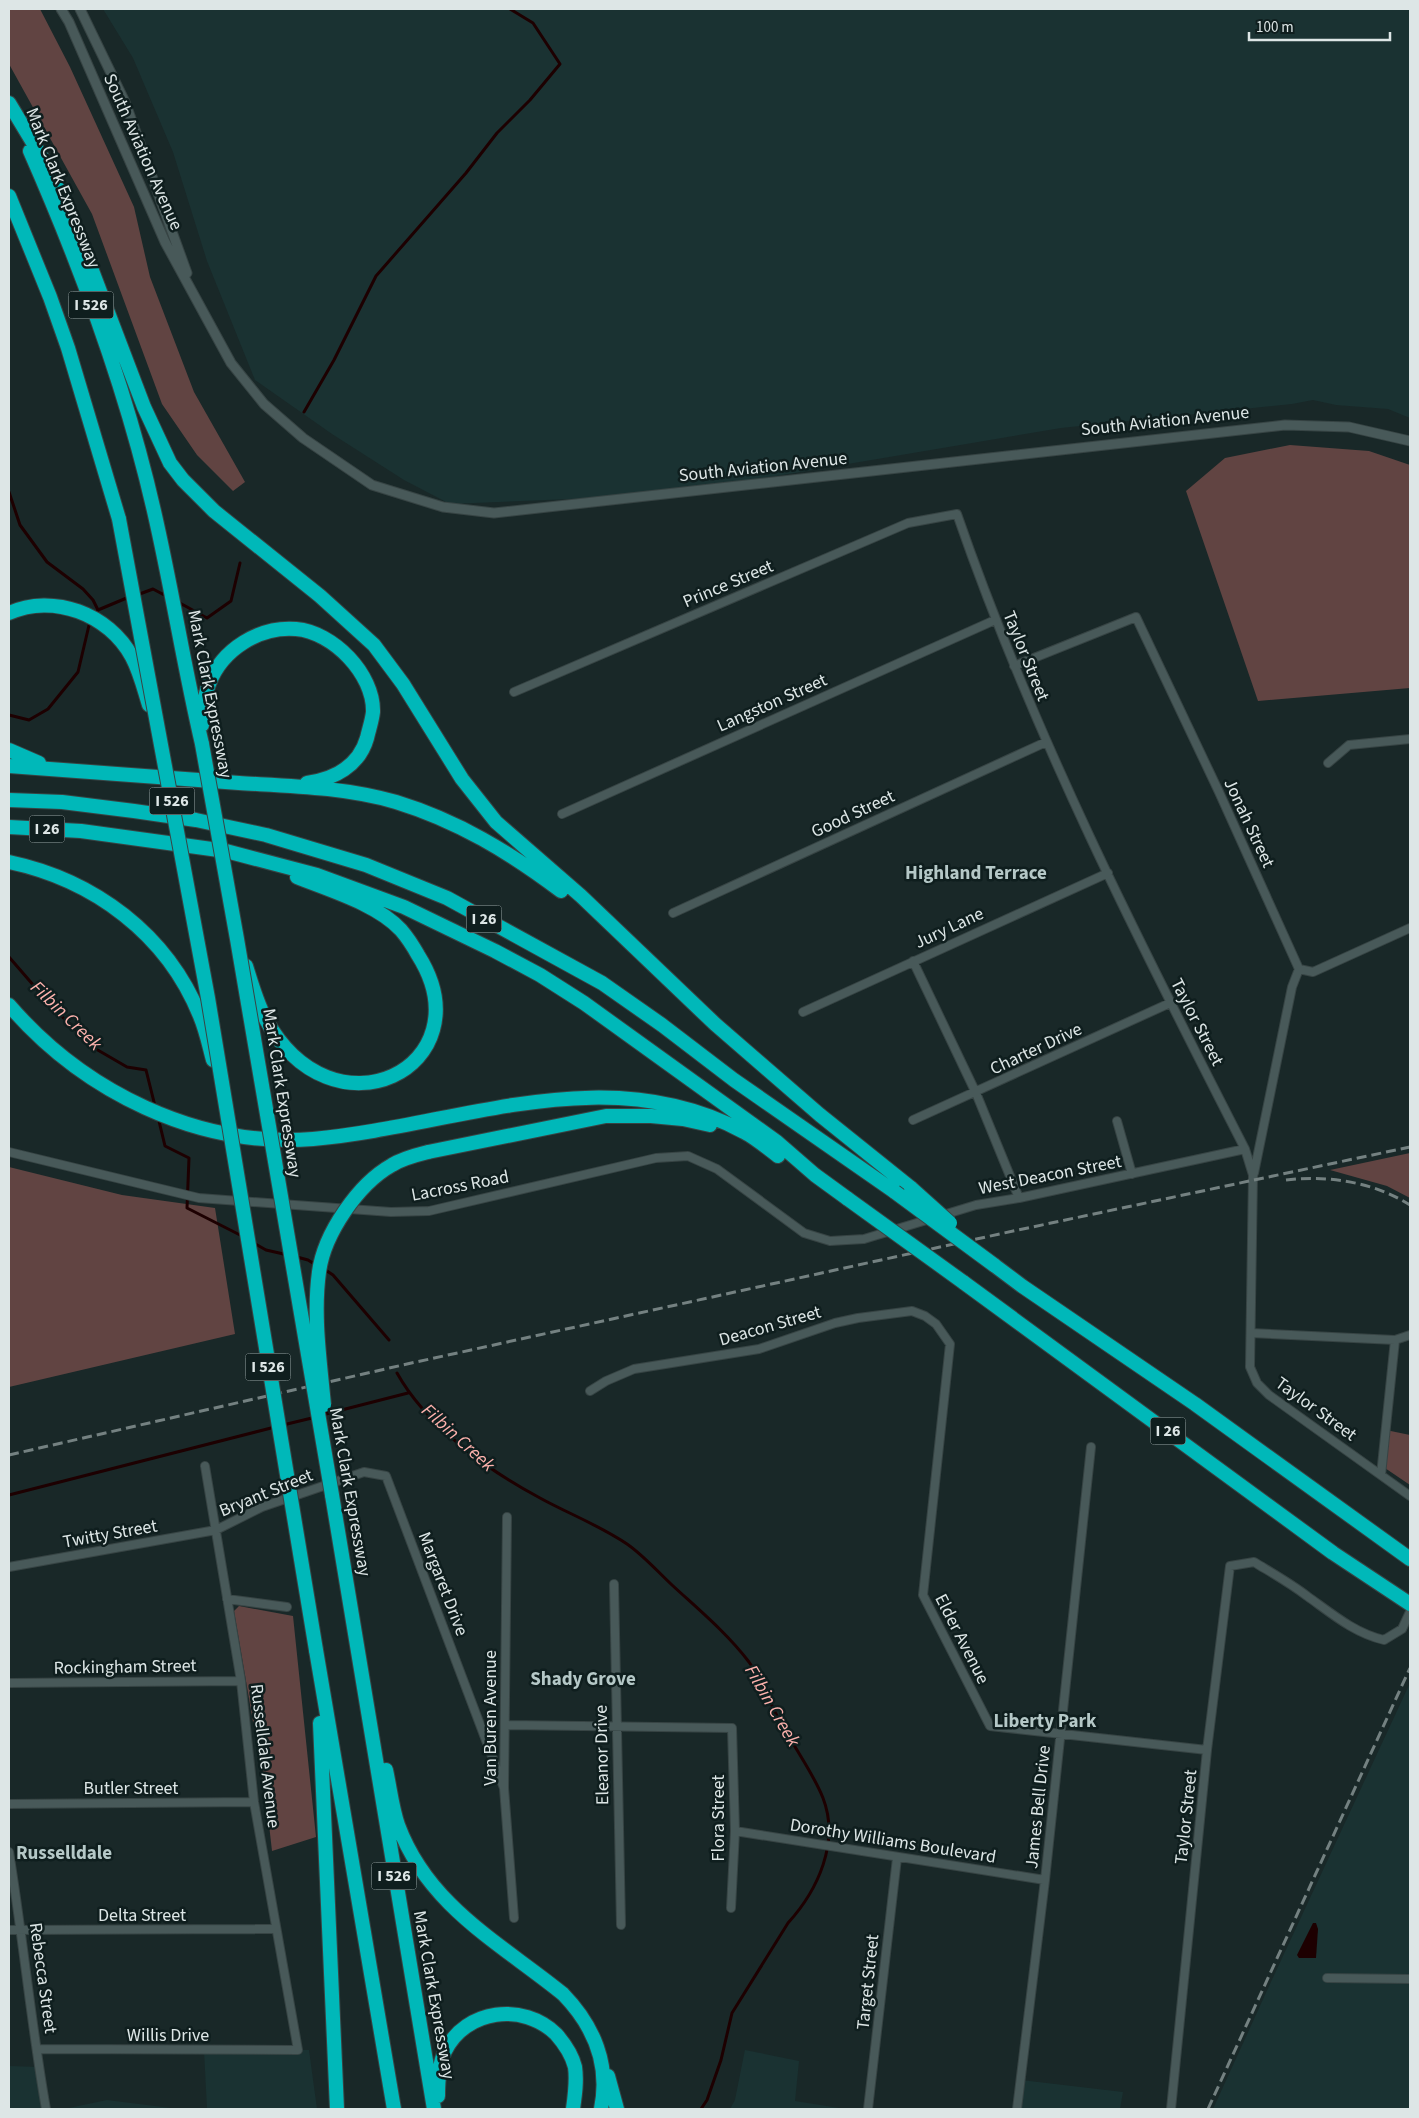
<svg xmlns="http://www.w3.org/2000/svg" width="1419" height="2118" viewBox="0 0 1419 2118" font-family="'Source Sans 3',sans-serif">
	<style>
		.built { fill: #1a3232 }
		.green { fill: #614442 }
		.water { fill: #1d0001 }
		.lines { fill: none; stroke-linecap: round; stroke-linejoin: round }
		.stream { stroke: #1d0001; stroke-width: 3 }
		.minor-casing { stroke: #374444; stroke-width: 10 }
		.tertiary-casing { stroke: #374444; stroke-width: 11 }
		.motorway-casing { stroke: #374444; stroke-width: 16 }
		.minor { stroke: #485959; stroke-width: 8 }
		.tertiary { stroke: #485959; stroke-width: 9 }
		.motorway { stroke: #00b8b9; stroke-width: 14 }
		.rail { stroke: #748181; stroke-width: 3; stroke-dasharray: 10 5; stroke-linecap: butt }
		.motorway-bridge-casing { stroke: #374444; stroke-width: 16; stroke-linecap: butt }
		.motorway-bridge { stroke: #00b8b9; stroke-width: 14 }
		.labels { text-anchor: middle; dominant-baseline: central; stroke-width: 5; stroke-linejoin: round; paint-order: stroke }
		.shield { fill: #0f1e1e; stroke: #9faaaa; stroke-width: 1 }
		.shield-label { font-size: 16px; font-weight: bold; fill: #dde6e6 }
		.street-label { font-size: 18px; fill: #dde6e6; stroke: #0f1e1e }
		.neighbourhood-label { font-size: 19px; font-weight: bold; fill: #b5c8c7; stroke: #0f1e1e }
		.water-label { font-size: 19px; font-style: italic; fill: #feb2ad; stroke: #0f1e1e }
	</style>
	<rect width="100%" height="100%" fill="#192828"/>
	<path class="built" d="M103,9H1410V418L1388,409L1336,405L1313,400L1292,404L1061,428L718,486L596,498L450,504L404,480L332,434L255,380L207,261L173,152L133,58Z
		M1410,1683V2109H1213L1270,1984Z
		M204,2050H309L317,2109H207Z
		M745,2050L799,2061L795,2101L845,2109H730L735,2100Z
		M9,2066L39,2067L46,2109H9Z
		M1021,2080L1123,2092L1120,2109H1017Z
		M107,2100L179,2109H64Z"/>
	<path class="green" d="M9,9H40L70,67L134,207L150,277L194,392L245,482L233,491L197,455L162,404L92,214L9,64Z
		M1290,445L1369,451L1410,465V688L1258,701L1186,491L1225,458Z
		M1410,1153V1198L1387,1186L1330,1170Z
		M9,1167L122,1195L215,1208L235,1334L9,1387Z
		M1386,1430L1410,1435V1485L1382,1466Z
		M239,1606L293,1616L316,1837L272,1851L266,1798L234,1611Z"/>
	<path class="water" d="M1313,1923H1316L1318,1929L1316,1958H1299L1297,1955Z"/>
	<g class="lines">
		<path class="stream" d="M304,412L334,360L376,276L466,173L497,133L530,100L560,64L533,23L510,9
			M9,492L20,525L47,562L83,589L93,600L98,610
			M137,595L153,589L168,597
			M178,602L207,618L231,601L240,563
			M95,614L98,610L129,597
			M9,715L29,720L48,709L78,672L90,621
			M9,957L54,1009L96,1049L127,1067L146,1070L155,1106
			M158,1117L165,1146L189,1158L187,1208L242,1236
			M252,1242L266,1250L288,1255
			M297,1257L308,1260L316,1265
			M324,1269L333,1275L389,1340
			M397,1373C426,1425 487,1470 540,1498C569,1514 599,1525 627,1544C643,1555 657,1571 672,1585C698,1609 727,1633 749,1662C761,1679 768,1698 777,1716C781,1726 788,1736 794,1745C804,1762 816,1780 823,1798C840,1842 818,1890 788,1923L732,2013L721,2060L707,2100L701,2109
			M322,1415L408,1393
			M283,1425L316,1417
			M9,1495L275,1427"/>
		<defs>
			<path id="minor" d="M1014,666L1136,617L1219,792L1299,969L1292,987L1254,1173
				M514,692L908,523L957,514C1033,734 1139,942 1245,1149L1253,1175L1250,1367L1257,1383L1269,1395L1410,1496
				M1328,763L1349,745L1410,739
				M562,814L995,620
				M673,913L1046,742
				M913,961L976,1093L1019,1198
				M1299,969L1313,972L1410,928
				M803,1012L1108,873
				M913,1120L1170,1003
				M1117,1121L1132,1174
				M9,1152L199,1198L391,1212L429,1211L656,1158L688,1156L717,1169L804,1233L830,1241L864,1239L976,1205L1019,1198L1245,1149
				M1251,1333L1395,1340L1410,1335
				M590,1391L606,1381L634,1369L759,1349L835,1323L858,1318L912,1311L925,1316L936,1324L950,1344L923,1595L990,1726L1207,1750
				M1381,1475L1395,1340
				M507,1517L504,1788L514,1918
				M9,1567L216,1530L262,1507L364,1472L386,1476L504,1788
				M614,1584L621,1925
				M227,1599L287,1607
				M9,1683L241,1681
				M505,1725L732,1728L735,1831L731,1908
				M9,1804L254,1802
				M735,1831L1045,1880
				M9,1852C23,1937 31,2024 46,2109
				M9,1930L276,1929
				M1327,1978L1410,1979
				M38,2049L298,2050L254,1802L241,1681L205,1466
				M868,2109L897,1858
				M1017,2109L1045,1880L1091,1447
				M1171,2109L1207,1750L1230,1566L1254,1562C1272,1573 1290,1583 1307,1596C1331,1613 1354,1633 1384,1640L1402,1629L1410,1612"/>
			<path id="tertiary" d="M61,9L69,22L165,242L231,363L264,404L303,438L372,485L443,507L494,513L1285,425L1349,427L1410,441
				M80,9L125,102L187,273"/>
			<path id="motorway" d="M9,103L50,171L80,239L144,407L170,463L183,480L214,511L320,596L374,645L403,684L462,779L496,822L581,896L715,1024L820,1115L911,1188
				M30,151C81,267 126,388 154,511C172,589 184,667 202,744
				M9,196L50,297L68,348L119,519
				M9,613C53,593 109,614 132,657C140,672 144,689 149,705
				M202,725C203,711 204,697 209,684C222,649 260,626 296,629C333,632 374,674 373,712C372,721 369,729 367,738C359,766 334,779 307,783
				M9,750L39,763
				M9,766C85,772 162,777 239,783C290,786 345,787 396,802C458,821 509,852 561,891
				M9,800L62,802L134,811L196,820L266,835L366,865L447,898L602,983L662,1025L734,1080L895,1192
				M9,827L81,831L226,851L317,875L404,907L495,951L540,975L584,1003L777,1142L815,1175L848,1199
				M9,862C94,880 167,934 200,1016C206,1030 209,1045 213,1060
				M246,966C251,982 256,1000 264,1016C332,1146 488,1066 418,955C413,946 407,937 401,930C377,904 329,890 297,877
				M9,1005C83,1091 197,1148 313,1139C458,1126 605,1057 744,1132C756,1138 767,1148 778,1156
				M428,1152L606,1116H651L683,1119L710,1125
				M994,1265L1022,1286L1195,1404L1410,1559
				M963,1282L1333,1553L1410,1604
				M332,1495L434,2109
				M316,1650L394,2109
				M320,1723L337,2109
				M386,1770C390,1788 392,1808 398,1825C428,1906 500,1943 563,1994C594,2026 610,2065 601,2109
				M608,2076L617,2109
				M438,2096C438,2081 439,2064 445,2051C466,2009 523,2002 556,2034C564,2043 572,2055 575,2067C577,2081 575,2095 573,2109"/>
		</defs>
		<use href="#minor" class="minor-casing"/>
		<use href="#tertiary" class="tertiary-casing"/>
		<use href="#motorway" class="motorway-casing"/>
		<use href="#minor" class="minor"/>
		<use href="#tertiary" class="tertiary"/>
		<use href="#motorway" class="motorway"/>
		<path class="rail" d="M1286,1180C1328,1175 1374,1182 1410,1205
			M9,1455L407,1364L1004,1233L1410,1147
			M1208,2109L1410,1668"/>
		<defs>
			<path id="motorway-bridge" d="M119,519L208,998L316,1650
				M202,744L237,939L332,1495
				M911,1188L950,1223
				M895,1192L994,1265
				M848,1199L963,1282
				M324,1405C320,1361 313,1316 319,1272C324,1234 358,1184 392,1165C403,1158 416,1155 428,1152"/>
		</defs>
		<use href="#motorway-bridge" class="motorway-bridge-casing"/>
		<use href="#motorway-bridge" class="motorway-bridge"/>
	</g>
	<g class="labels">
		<g class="shield">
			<rect x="68.5" y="291.5" width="45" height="27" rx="4"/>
			<rect x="149.5" y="787.5" width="45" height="27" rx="4"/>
			<rect x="29.5" y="815.5" width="35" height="27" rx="4"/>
			<rect x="466.5" y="905.5" width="35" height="27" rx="4"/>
			<rect x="245.5" y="1353.5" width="45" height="27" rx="4"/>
			<rect x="1150.5" y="1417.5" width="35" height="27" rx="4"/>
			<rect x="371.5" y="1862.5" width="45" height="27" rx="4"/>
		</g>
		<g class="shield-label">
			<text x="91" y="305">I 526</text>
			<text x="172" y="801">I 526</text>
			<text x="47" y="829">I 26</text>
			<text x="484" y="919">I 26</text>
			<text x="268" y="1367">I 526</text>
			<text x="1168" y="1431">I 26</text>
			<text x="394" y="1876">I 526</text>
		</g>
		<g class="street-label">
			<text transform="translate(143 152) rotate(66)">South Aviation Avenue</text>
			<text transform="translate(63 188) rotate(68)">Mark Clark Expressway</text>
			<text transform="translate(1165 421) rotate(-6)">South Aviation Avenue</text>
			<text transform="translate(763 467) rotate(-6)">South Aviation Avenue</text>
			<text transform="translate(728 584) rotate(-23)">Prince Street</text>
			<text transform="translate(1026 656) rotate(68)">Taylor Street</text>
			<text transform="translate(210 694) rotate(79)">Mark Clark Expressway</text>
			<text transform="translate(772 703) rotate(-24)">Langston Street</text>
			<text transform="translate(853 814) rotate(-25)">Good Street</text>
			<text transform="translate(1249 823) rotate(65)">Jonah Street</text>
			<text transform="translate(949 928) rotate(-25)">Jury Lane</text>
			<text transform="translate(1197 1022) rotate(63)">Taylor Street</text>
			<text transform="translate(1036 1049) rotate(-25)">Charter Drive</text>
			<text transform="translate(282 1093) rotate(81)">Mark Clark Expressway</text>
			<text transform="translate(1050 1175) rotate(-11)">West Deacon Street</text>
			<text transform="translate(460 1186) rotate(-11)">Lacross Road</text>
			<text transform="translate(770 1326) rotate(-16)">Deacon Street</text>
			<text transform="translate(1316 1409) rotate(36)">Taylor Street</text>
			<text transform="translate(350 1492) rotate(80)">Mark Clark Expressway</text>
			<text transform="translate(266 1493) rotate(-22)">Bryant Street</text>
			<text transform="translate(110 1534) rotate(-10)">Twitty Street</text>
			<text transform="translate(443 1584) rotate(69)">Margaret Drive</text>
			<text transform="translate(962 1639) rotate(63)">Elder Avenue</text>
			<text transform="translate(125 1667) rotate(-1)">Rockingham Street</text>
			<text transform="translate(490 1718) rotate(-90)">Van Buren Avenue</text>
			<text transform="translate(602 1755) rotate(-91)">Eleanor Drive</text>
			<text transform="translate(265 1756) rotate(83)">Russelldale Avenue</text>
			<text x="131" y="1788">Butler Street</text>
			<text transform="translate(1038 1807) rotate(-84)">James Bell Drive</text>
			<text transform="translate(1186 1817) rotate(-84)">Taylor Street</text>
			<text transform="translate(718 1818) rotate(-90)">Flora Street</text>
			<text transform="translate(893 1841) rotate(9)">Dorothy Williams Boulevard</text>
			<text x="142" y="1915">Delta Street</text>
			<text transform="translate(43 1978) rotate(82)">Rebecca Street</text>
			<text transform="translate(868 1982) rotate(-84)">Target Street</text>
			<text transform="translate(434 1995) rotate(80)">Mark Clark Expressway</text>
			<text x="168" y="2035">Willis Drive</text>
		</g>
		<g class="neighbourhood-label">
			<text x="976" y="873">Highland Terrace</text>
			<text x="583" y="1679">Shady Grove</text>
			<text x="1045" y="1721">Liberty Park</text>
			<text x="64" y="1853">Russelldale</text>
		</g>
		<g class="water-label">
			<text transform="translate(66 1016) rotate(44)">Filbin Creek</text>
			<text transform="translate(458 1438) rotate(42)">Filbin Creek</text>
			<text transform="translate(772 1706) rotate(60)">Filbin Creek</text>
		</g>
	</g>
	<rect width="1419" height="2118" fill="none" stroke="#dde6e6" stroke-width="20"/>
	<path d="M1249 32v8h141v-8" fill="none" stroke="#dde6e6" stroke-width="2.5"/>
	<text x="1256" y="32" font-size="15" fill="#dde6e6" stroke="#0f1e1e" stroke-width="4" paint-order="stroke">100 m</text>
</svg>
